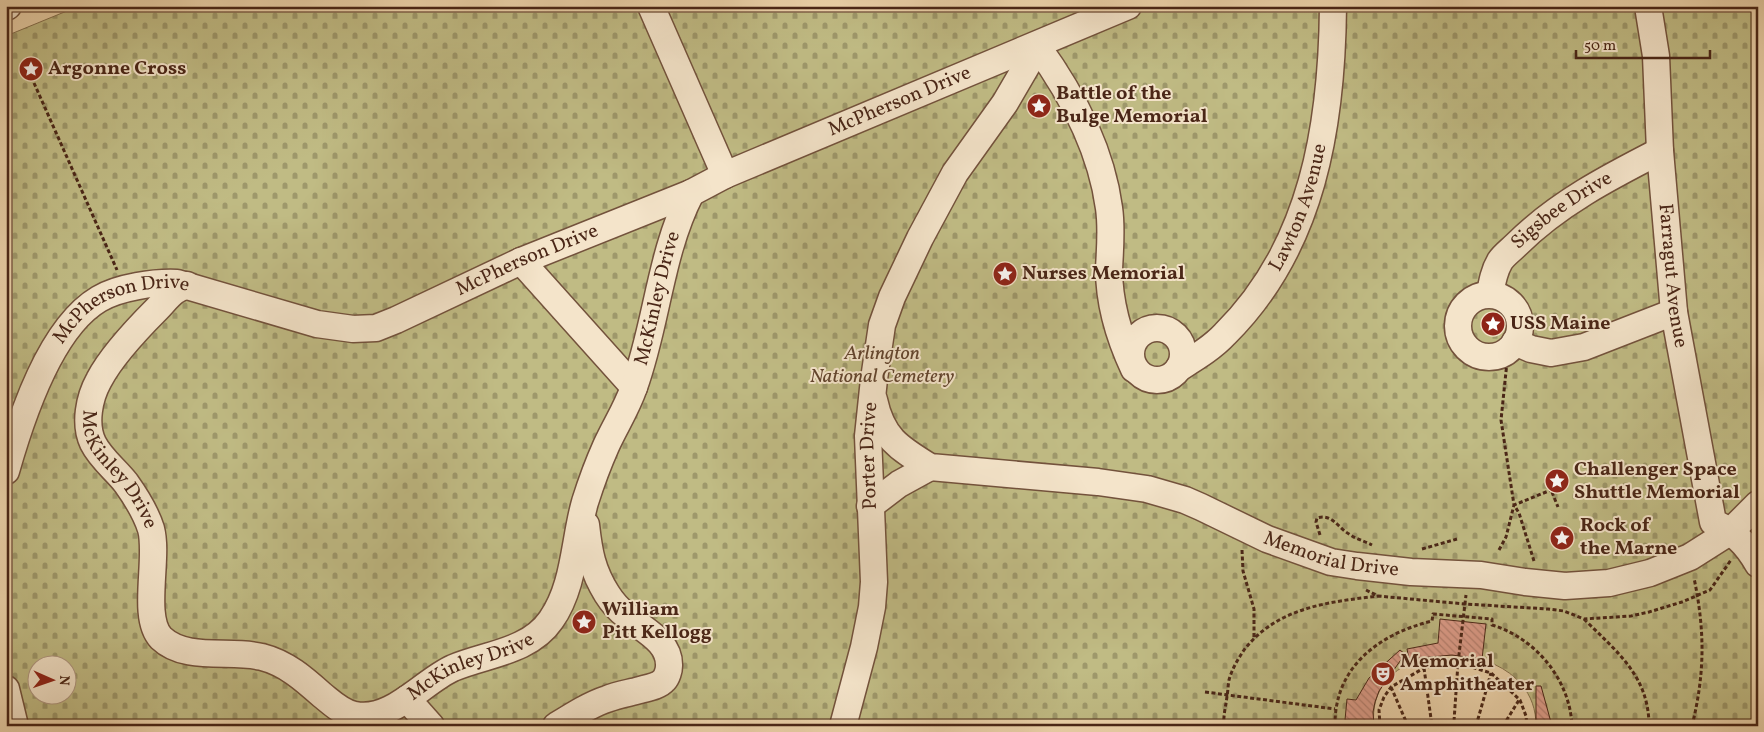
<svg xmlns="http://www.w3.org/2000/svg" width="1764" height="732" viewBox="0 0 1764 732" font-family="Vollkorn,serif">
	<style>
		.cemetery { fill: url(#cemetery-stones); stroke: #85704e; fill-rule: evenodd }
		.building { fill: url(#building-back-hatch); stroke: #4a2617 }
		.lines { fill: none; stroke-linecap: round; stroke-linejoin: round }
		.minor-casing { stroke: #73523c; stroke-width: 29 }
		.path { stroke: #4a2617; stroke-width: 3; stroke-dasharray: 4 2.5; stroke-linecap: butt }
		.minor { stroke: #f4e4ca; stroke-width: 26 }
		.labels { text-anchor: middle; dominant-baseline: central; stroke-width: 4; stroke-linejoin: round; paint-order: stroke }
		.poi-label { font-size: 20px; font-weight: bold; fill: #4a2617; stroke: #f4e4ca; text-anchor: start }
		.street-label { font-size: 20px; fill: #4a2617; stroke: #f4e4ca }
		.park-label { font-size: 20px; font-style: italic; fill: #62442d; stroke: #f4e4ca }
	</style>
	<defs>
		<pattern id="cemetery-stones" width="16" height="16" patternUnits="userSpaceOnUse" patternTransform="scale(1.25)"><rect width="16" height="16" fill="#c0bb84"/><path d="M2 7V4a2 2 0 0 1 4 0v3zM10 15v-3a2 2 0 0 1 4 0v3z" fill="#9e986b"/></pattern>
		<pattern id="building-back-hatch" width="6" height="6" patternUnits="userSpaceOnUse" patternTransform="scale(1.25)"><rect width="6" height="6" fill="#df9e8c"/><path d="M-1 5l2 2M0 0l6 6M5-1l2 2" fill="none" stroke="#b78171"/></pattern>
	</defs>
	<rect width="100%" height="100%" fill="#eed5ad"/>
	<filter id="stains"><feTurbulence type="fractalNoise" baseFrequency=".004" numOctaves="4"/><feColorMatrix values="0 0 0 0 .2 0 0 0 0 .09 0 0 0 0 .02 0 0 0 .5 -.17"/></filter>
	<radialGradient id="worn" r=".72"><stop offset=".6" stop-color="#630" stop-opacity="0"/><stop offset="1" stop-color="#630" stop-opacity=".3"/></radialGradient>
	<path class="cemetery" d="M79,6H1758V726H1536C1537,633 1363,630 1374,726H6V36ZM38,664H68V694H38Z"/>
	<path class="building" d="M1440,619L1486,624L1482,659L1452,655L1409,659L1407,649L1438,643Z
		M1400,650L1405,654L1379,691L1375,702L1373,712L1374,726H1354V721L1345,720L1347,699L1356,700L1369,678Z
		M1536,686H1541L1552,726H1536Z"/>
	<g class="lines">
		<defs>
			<g id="minor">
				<path d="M651,6L725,175"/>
				<path id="s1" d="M1648,6L1656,56L1660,151L1674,312L1713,522C1735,533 1746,543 1758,564"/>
				<path d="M6,7L8,6"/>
				<path d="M521,261L634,387"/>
				<path id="s2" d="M187,285C183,287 179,288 175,291C168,296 163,303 157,309C137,329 112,355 99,380C89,398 84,424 93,443C101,459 116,470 126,483C136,497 146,513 151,529C159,558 141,617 161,638C186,662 231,649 262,657C286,663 304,679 322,695C332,703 342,713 355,715C392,722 422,682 453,668C486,654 529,652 551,620C575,586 574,540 585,502C591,483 598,464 606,446C615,426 627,408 634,387C657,324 660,253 691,193"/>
				<path id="s3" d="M1490,294C1492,282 1494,271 1500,261C1504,255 1511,250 1516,245C1557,204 1609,177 1660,151"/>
				<circle cx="1489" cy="326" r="31"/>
				<circle cx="1157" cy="354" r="26"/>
				<path d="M1515,342L1531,349L1551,353L1584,347L1674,312"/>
				<path id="s4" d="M1179,368C1195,358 1212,348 1225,334C1313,247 1332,125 1333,6"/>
				<path id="s5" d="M874,400C882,438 899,448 930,467L1098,482L1147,489L1185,500L1201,507L1267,539L1331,562L1357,566L1411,572L1481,575L1525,582L1565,586L1609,583L1650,573L1690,557L1731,531L1758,504"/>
				<path id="s6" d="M6,471C21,418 50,328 99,299C119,287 155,282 177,283L317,324L353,329L376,328L396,320L521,261L691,193L725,175L1128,6"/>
				<path d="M870,506L899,484L930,467"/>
				<path d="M6,689L15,726"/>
				<path d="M407,699L431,726"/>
				<path d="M556,726C572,716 589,705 607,699C617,695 629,693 640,690C647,688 659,686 664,680C667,677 669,670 669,666C670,641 643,630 627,616C619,610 612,602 607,594C592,570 589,552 586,525"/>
				<path id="s7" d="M843,726L864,647L872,607L874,582L868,436L874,379L882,325L892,297L920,238L955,173L1005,103L1026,67L1037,46C1072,94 1101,148 1109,208C1112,228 1110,249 1109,269C1109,305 1119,337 1134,369"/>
			</g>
		</defs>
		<use href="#minor" class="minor-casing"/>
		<path class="path" d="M34,83L117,270
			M1547,480L1558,507
			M1320,535L1316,522L1317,518C1332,513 1338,528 1349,534C1356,539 1364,541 1372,545
			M1422,549L1457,539
			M1242,550L1243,571L1254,609V637
			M1499,550L1506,537L1514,505L1501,420L1507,362
			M1534,561L1519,513L1514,505L1551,490
			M1366,590L1378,596L1465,604L1548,609L1564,611L1584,619L1631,616L1649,612L1682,602L1710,590L1731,560
			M1584,619C1617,652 1649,676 1649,726
			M1424,668L1432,726
			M1391,687L1408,726
			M1205,692L1335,709
			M1454,721L1458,663L1466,595
			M1224,726C1223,715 1226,706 1227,696C1228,691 1228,685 1229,680C1232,669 1238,659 1244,650C1277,607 1329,602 1378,596
			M1335,726C1334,667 1379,634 1432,621L1433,614L1492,619V625C1535,638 1570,679 1572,726
			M1380,726L1379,710L1384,697L1391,687L1424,668L1443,664L1458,663L1491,673L1520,700L1526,716L1527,726
			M1423,726C1439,720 1452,720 1469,726
			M1476,726L1491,673
			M1503,726L1519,700
			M1692,726C1705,673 1705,631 1694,578
			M1743,726L1758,718"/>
		<use href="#minor" class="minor"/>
	</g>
	<defs>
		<symbol id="sight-disc" viewBox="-11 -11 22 22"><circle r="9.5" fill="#8f2418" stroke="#f4e4ca"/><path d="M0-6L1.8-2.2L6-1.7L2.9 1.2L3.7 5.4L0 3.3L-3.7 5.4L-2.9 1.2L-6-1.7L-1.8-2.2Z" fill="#fff"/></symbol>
		<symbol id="theatre-disc" viewBox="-11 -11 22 22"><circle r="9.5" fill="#8f2418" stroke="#f4e4ca"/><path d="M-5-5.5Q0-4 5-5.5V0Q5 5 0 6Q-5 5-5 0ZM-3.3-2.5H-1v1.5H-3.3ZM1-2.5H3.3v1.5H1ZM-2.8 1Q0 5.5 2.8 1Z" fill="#fff"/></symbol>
	</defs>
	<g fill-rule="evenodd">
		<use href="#sight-disc" x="17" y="55" width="28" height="28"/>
		<use href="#sight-disc" x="1025" y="92" width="28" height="28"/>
		<use href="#sight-disc" x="991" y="260" width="28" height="28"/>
		<use href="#sight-disc" x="1479" y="310" width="28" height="28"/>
		<use href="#sight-disc" x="1543" y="467" width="28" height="28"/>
		<use href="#sight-disc" x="1548" y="524" width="28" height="28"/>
		<use href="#sight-disc" x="570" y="608" width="28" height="28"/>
		<use href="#theatre-disc" x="1369" y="660" width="28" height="28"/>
	</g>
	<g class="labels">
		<g class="poi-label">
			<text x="48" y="69">Argonne Cross</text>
			<text x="1056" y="94">Battle of the<tspan x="1056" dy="23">Bulge Memorial</tspan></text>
			<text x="1022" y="274">Nurses Memorial</text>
			<text x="1510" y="324">USS Maine</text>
			<text x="1574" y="470">Challenger Space<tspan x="1574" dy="23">Shuttle Memorial</tspan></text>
			<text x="1580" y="526">Rock of<tspan x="1580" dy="23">the Marne</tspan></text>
			<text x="602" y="610">William<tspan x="602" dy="23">Pitt Kellogg</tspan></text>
			<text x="1400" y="662">Memorial<tspan x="1400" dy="23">Amphitheater</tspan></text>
		</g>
		<g class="street-label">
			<text stroke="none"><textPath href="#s6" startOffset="1056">McPherson Drive</textPath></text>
			<text stroke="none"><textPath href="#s4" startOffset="206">Lawton Avenue</textPath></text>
			<text stroke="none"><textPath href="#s3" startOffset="115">Sigsbee Drive</textPath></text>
			<text stroke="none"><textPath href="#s6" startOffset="651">McPherson Drive</textPath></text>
			<text stroke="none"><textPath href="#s1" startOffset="271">Farragut Avenue</textPath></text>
			<text stroke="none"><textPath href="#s2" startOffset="1191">McKinley Drive</textPath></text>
			<text stroke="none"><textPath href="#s6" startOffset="216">McPherson Drive</textPath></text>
			<text stroke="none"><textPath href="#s7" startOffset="274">Porter Drive</textPath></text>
			<text stroke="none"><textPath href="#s2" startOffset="231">McKinley Drive</textPath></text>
			<text stroke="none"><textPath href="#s5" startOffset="506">Memorial Drive</textPath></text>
			<text stroke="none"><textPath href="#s2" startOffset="756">McKinley Drive</textPath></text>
		</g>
		<g class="park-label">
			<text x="882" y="354">Arlington<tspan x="882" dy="23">National Cemetery</tspan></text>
		</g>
	</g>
	<rect width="1764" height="732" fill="none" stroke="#eed5ad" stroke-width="25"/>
	<rect x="8" y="8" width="1749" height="717" fill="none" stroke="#4a2617" stroke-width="2.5"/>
	<rect x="12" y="12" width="1739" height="707" fill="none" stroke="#4a2617"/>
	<g transform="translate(52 680) rotate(92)"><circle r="24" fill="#f4e4ca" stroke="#b09882"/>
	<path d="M0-4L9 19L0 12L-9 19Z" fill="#8f2418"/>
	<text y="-8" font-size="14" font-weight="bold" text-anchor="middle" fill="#4a2617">N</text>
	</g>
	<path d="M1576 50v8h134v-8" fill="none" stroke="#4a2617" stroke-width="2.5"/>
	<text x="1584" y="50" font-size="15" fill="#4a2617" stroke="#f4e4ca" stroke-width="4" paint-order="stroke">50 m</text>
	<rect width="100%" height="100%" filter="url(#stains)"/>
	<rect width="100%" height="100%" fill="url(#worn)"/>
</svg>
